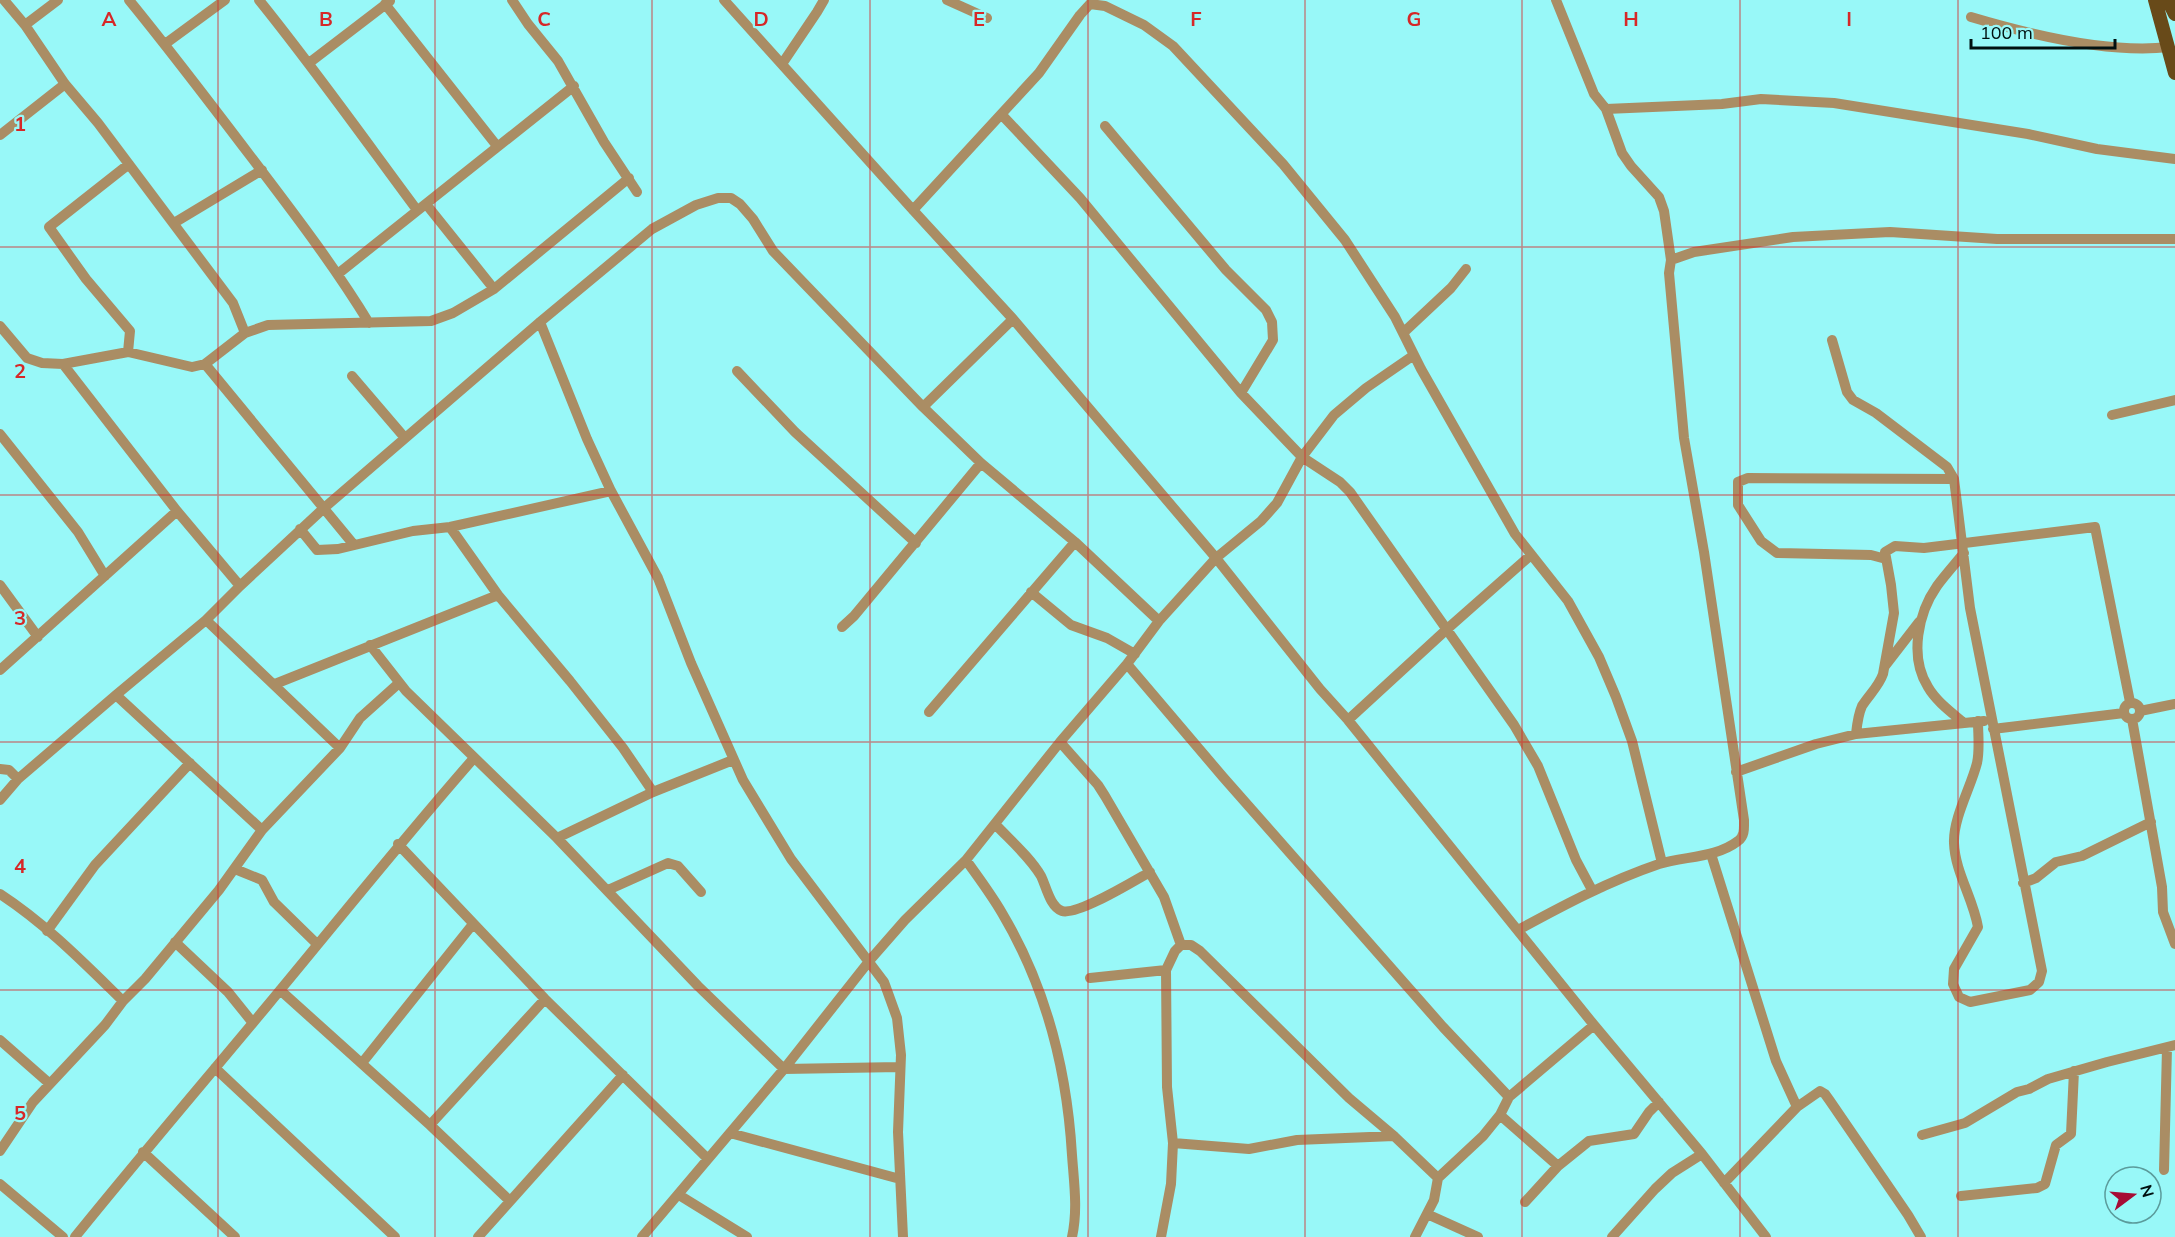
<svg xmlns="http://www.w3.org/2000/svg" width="2175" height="1237" viewBox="0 0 2175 1237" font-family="Mulish,sans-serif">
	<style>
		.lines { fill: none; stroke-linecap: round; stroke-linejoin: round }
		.minor { stroke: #aa8d64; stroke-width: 10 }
		.major { stroke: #684a19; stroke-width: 14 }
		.grid { fill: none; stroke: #d62828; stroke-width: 1.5; stroke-opacity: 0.55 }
		.grid-label { font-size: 20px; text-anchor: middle; font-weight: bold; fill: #d62828; stroke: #98f8f8; stroke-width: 4.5; stroke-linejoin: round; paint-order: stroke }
	</style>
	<rect width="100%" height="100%" fill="#98f8f8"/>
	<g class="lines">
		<path class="minor" d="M4,0L25,25L65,84L98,123L233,303L245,333
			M129,0C174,55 217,112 261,170C299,220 336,269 369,323
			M259,0C314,68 365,140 417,210
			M512,0L528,24L558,61L604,142L637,192
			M724,0L913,210L1013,319L1216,558L1320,689L1348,720L1594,1025L1702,1154L1766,1237
			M947,0L987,18
			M1556,0L1594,94L1606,109L1622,153L1631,166L1659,197L1664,211L1671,260
			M385,4L497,146
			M1971,17C2028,34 2110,54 2169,47
			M25,25L58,0
			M165,44L225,0
			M309,63L390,1
			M782,64L817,12L824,0
			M1606,109L1722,104L1761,99L1834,103L2028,134L2097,149L2175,159
			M1002,115L1080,198L1241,393L1302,457L1340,482L1350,492L1514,725L1538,766L1576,860L1592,890
			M1105,126L1226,270L1266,310L1272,322L1273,340L1241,393
			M0,135L65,84
			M426,204L494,289
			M913,210L1039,73L1080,15L1090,4L1105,6L1144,25L1173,46L1283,164L1345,240L1395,317L1421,369L1515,534L1568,601L1599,657L1616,697L1632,741L1662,863
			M174,223L262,170
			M339,273L574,86
			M540,322L587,439L611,491L658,578L691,663L743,780L791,859L884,982L897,1018L901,1055L898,1132L903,1237
			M0,326L27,358L42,363L63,364L128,352L192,367L205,364L245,333L268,325L431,321L453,313L494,289L629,178
			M1403,333L1451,288L1466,269
			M1832,340L1847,392L1853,400L1876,413L1947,467L1954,479L1970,608L2042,971L2039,982L2030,990L1970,1002L1959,997L1953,984L1954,969L1978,927C1973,898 1955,872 1954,843C1953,818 1971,787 1977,763C1980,750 1978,735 1978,721
			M128,352L130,331L86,279L49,227L129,164
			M63,364L177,511L240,586
			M205,364L354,545
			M737,371L795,432L916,543
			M352,376L405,438
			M923,407L1013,319
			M2112,415L2175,400
			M0,434L78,532L105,576
			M450,527L498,595L570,681L623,748L653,792
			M300,529L317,550L338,549L413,531L450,527L611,491
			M1964,553C1955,564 1945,575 1937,586C1918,613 1909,657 1928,687C1936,701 1951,712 1964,723
			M1886,559L1871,555L1777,553L1761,541L1738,505V482L1748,478L1954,479
			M0,585L38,637
			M1031,592L1071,625L1107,638L1135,654
			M206,620L340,748
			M842,627L854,616L981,463
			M370,645L406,691L557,838L698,986L784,1069L900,1067
			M1127,664L1223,777L1443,1027L1509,1097
			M1885,666L1919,622
			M0,670L177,511
			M275,684L498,595
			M116,695L262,830
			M2124 711a8 8 0 1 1 16 0a8 8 0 1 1-16 0Z
			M2140,711L2175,704
			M929,712L1075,542
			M2132,719L2162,887L2163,912L2175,944
			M1348,720L1446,630L1531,555
			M1993,729L2124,713
			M1856,734C1857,725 1858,715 1862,706C1869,695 1879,686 1883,674L1894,613L1891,585L1885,552L1895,546L1924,548L2095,527L2130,702
			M1060,742L1098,785L1105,796L1164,897L1181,945
			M0,769L9,770L18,779
			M1736,772L1816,744L1856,734L1984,721
			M0,800L18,779L116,695L206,620L240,586L324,508L540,322L652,229L696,205L718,198H731L740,204L753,219L773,251L923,407L981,463L1075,542L1159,621
			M995,824C1010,840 1030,857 1041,876C1046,886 1050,907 1062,911C1077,916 1134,881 1150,872
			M557,838L653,792L733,760
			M398,844L545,999L708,1159
			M1711,854L1776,1061L1797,1107
			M966,860C978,877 991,894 1002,913C1046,987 1067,1070 1072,1155C1074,1183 1078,1210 1072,1237
			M235,869L262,880L274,902L317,944
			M2023,883L2036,878L2056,862L2082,856L2151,822
			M608,890L668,863L678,866L701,892
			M0,894C46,924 84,963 123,1001
			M1518,930C1564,905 1609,881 1659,864C1685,856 1716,858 1738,841C1745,836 1744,828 1744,820L1704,552L1684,438L1669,273L1671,260L1694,252L1793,237L1890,232L1997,239H2175
			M47,931L95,865L190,763
			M175,942L228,992L253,1023
			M1090,978L1166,970
			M280,990L430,1125L509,1200
			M0,1040L50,1084
			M362,1063L473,924
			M215,1068L395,1237
			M1500,1115L1558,1166
			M430,1125L545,999
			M730,1133L900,1179
			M1922,1135L1965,1123L2017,1092L2029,1089L2048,1079L2107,1062L2175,1045
			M1173,1143L1249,1149L1297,1140L1394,1136
			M0,1151L33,1102L105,1025L123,1001L145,979L219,890L262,830L340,748L360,718L399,683
			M143,1152L235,1237
			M2164,1170L2167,1048
			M1724,1183L1797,1107L1820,1091L1825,1094L1830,1101L1908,1215L1921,1237
			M0,1184L63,1237
			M679,1195L747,1237
			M1961,1196L2037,1188L2045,1184L2056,1145L2071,1134L2074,1071
			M1525,1202L1558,1166L1589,1141L1634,1134L1649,1112L1659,1102
			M1427,1214L1478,1237
			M75,1237C138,1159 203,1083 267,1006C336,923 403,839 474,758
			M478,1237L623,1075
			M642,1237L784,1069L870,960L905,920L966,860L1060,742L1127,664L1159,621L1216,558L1261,521L1277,503L1302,457L1334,415L1366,388L1414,355
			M1161,1237L1171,1184L1173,1143L1167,1087L1166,970L1175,951L1181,945H1191L1200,951L1349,1098L1394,1136L1438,1178
			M1415,1237L1434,1200L1438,1178L1483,1136L1500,1115L1509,1097L1594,1025
			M1612,1237L1655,1189L1672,1173L1702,1154"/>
		<path class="major" d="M2155,0L2175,73
			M2168,0L2175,14"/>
	</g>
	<path class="grid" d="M218,0V1237M435,0V1237M652,0V1237M870,0V1237M1088,0V1237M1305,0V1237M1522,0V1237M1740,0V1237M1958,0V1237M0,247H2175M0,495H2175M0,742H2175M0,990H2175"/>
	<g class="grid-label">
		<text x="109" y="26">A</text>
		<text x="326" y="26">B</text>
		<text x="544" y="26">C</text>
		<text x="761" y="26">D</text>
		<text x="979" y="26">E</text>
		<text x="1196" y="26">F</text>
		<text x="1414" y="26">G</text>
		<text x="1631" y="26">H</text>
		<text x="1849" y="26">I</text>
		<text x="20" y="131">1</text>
		<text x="20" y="378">2</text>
		<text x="20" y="625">3</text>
		<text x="20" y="873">4</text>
		<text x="20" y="1120">5</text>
	</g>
	<g transform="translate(2133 1195) rotate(74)"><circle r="28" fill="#98f8f8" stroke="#5b9b9b" stroke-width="1.5"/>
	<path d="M0-4.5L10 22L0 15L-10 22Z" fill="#a60c35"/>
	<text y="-9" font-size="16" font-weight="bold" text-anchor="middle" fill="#001010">N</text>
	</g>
	<path d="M1971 39v9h144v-9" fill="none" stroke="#001010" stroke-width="3"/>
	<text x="1980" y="39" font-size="18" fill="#001010" stroke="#98f8f8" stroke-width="4.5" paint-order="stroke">100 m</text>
</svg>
